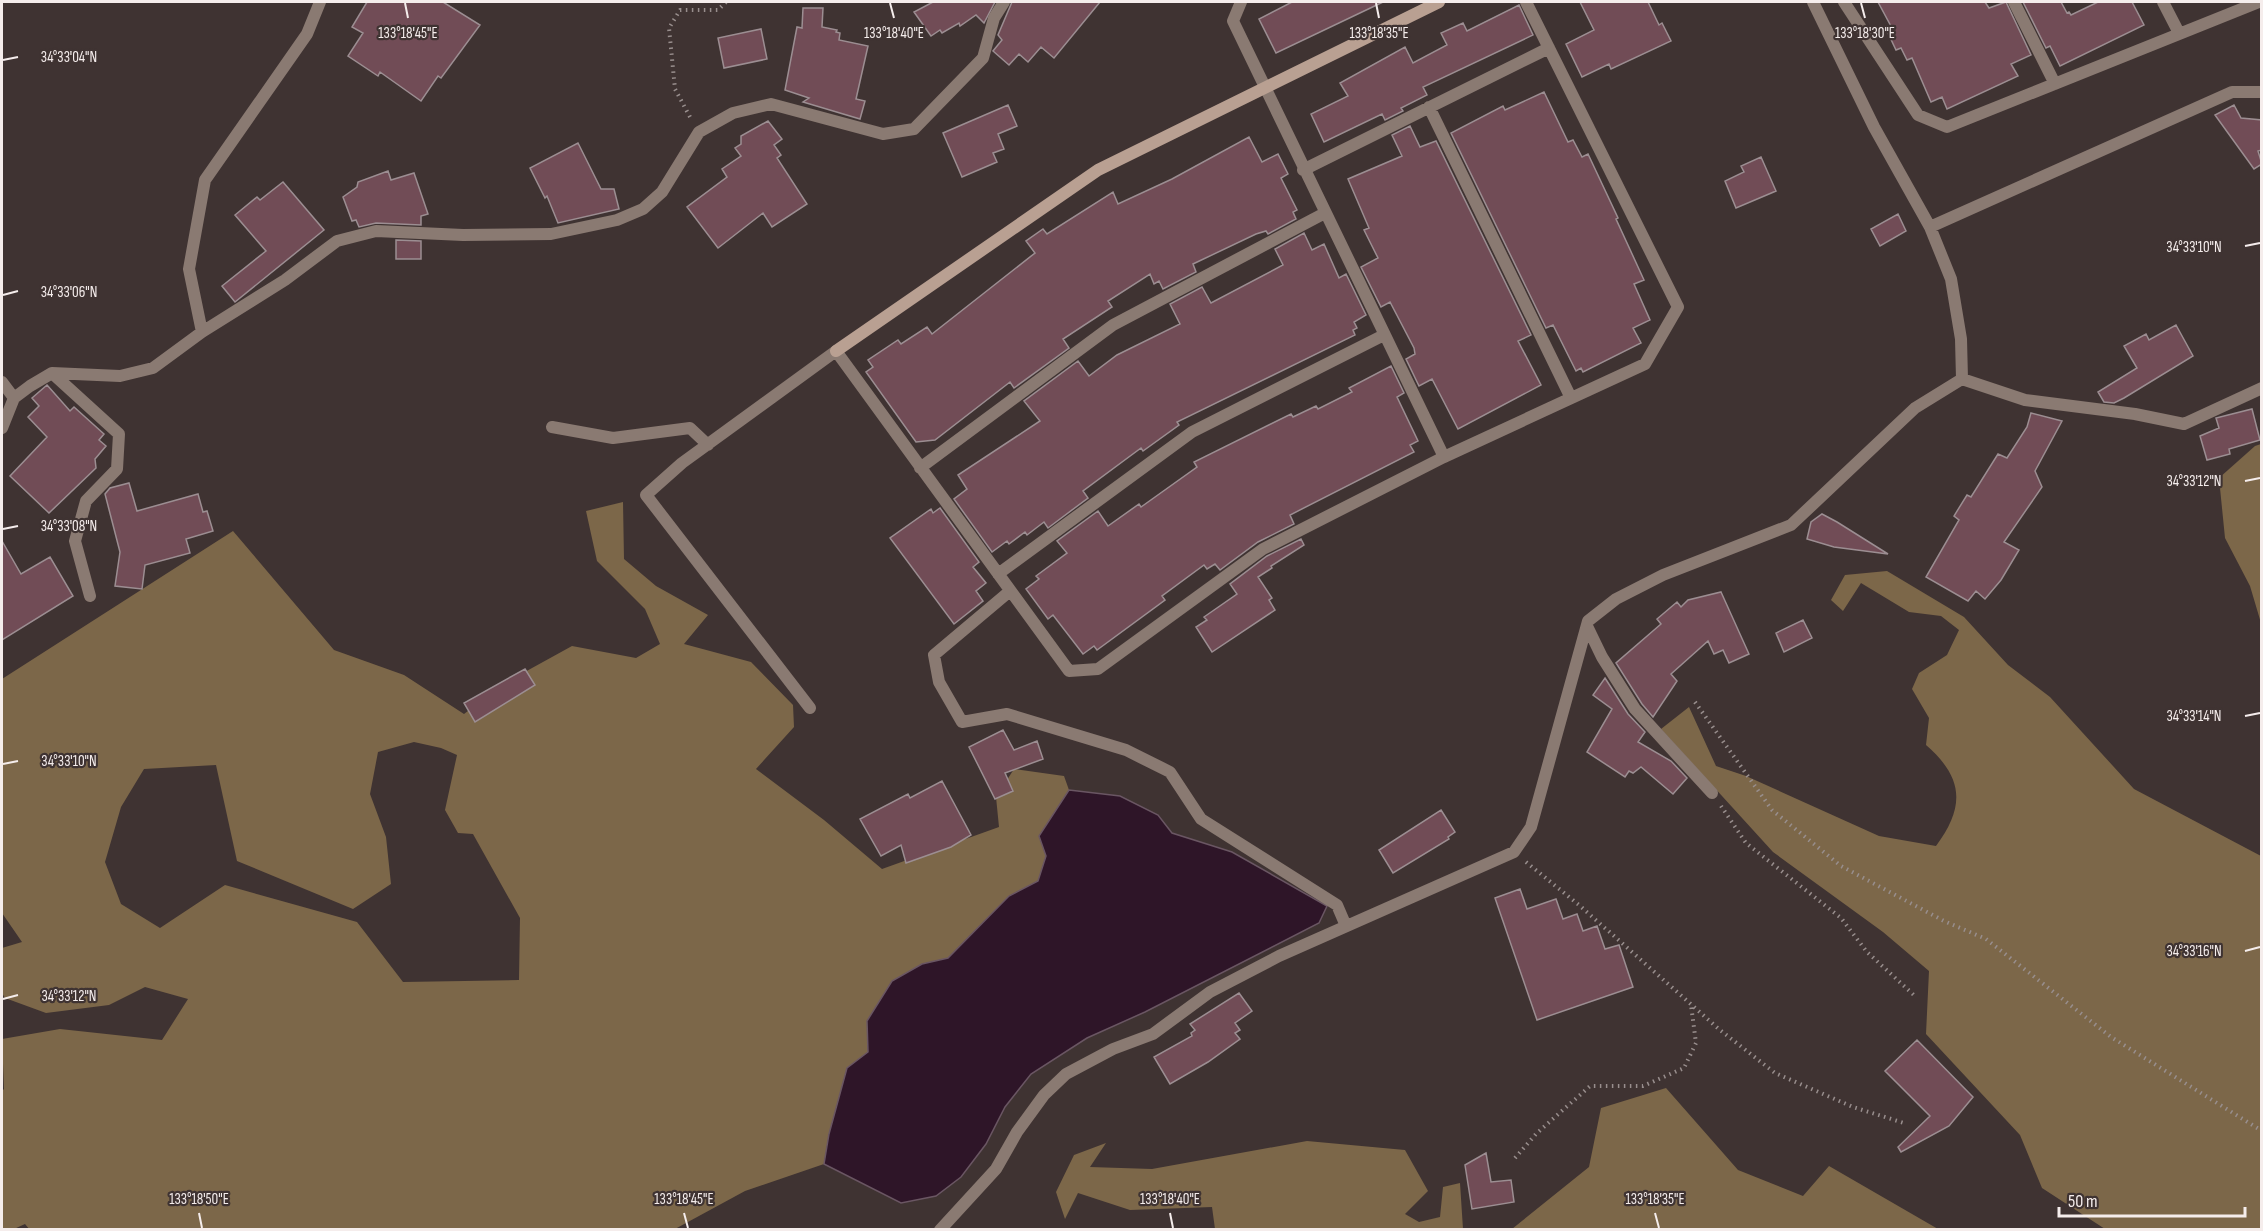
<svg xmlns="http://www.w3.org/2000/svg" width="2263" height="1231" viewBox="0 0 2263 1231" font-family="'Sofia Sans Condensed',sans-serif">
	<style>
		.forest { fill: #7c6749; fill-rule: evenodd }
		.water { fill: #2e1528; stroke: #6a5663; stroke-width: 1.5 }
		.building { fill: #714c56; stroke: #9c8e92; stroke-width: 1.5 }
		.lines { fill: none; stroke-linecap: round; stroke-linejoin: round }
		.path { stroke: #988e8d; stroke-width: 4; stroke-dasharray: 1.5 4.5; stroke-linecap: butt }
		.street { stroke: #8a7a72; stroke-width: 12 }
		.secondary { stroke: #b9a092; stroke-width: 12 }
		.ticks { fill: none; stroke: #f5edec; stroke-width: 2 }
		.ticks-label { font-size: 15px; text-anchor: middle; fill: #f5edec; stroke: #3f3332; stroke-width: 4.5; stroke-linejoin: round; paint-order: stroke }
	</style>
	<rect width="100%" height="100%" fill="#3f3332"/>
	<path class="forest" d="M2261,444H2262L2261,623L2250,586L2225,538L2219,478L2255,446Z
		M623,502L624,559L656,586L708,615L684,644L751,662L793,705L794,727L756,769L824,820L882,869L999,827L996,797L1014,769L1064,776L1069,790L1039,836L1046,856L1038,881L1009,896L948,958L922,964L867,1021L868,1053L829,1134L824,1164L745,1191L675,1229L30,1230L25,1224L14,1229H2V1091L4,1089L2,1039L60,1029L162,1040L188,999L145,987L109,1005L46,1013L5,998L2,993V948L22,942L2,913V679L233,531L334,650L404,675L464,714L503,684L572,646L636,658L660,644L645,609L597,561L586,511ZM414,742L441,748L457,755L445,810L458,833L473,834L520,918L519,980L403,982L357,922L225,885L160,928L121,904L105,862L121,807L144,769L216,765L237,861L353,909L391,884L386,837L370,794L378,752Z
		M1887,571L1964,617L2008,665L2050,697L2134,789L2261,856V1229H2105L2042,1188L2020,1135L1926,1034L1929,971L1883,932L1773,852L1661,729L1689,707L1716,766L1746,776L1879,836L1936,846C1965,807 1964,778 1926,745L1929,718L1912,689L1919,673L1947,655L1959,630L1941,616L1909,612L1861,583L1843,611L1831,600L1845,575Z
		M1666,1088L1738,1170L1803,1196L1829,1166L1938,1229H1512L1589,1167L1601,1108Z
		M1307,1141L1405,1150L1428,1191L1405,1214L1419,1222L1440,1217L1443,1187L1460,1183L1463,1229H1215L1212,1207L1130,1210L1078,1193L1065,1219L1056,1192L1074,1155L1106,1143L1090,1167L1152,1169Z"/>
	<path class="water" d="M1069,790L1120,796L1158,815L1172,833L1232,852L1327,906L1319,923L1145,1012L1087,1038L1031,1074L1005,1107L986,1144L961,1177L936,1196L901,1203L824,1164L829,1134L847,1068L868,1052L867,1021L892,981L922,964L948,958L1009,896L1038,881L1046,856L1039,836Z"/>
	<path class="building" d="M367,2H443L480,25L441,78L438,76L421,101L380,72L378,76L348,56L363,33L352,27Z
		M933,2H995L984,23L976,15L960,26L959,23L942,33L940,30L931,36L914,12Z
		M1012,2H1100L1054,58L1041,47L1028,62L1019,54L1009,65L993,51L1002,40L998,35Z
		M1292,2H1383L1276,53L1259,19Z
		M1580,2H1648L1659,25L1662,23L1671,41L1611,69L1609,64L1582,77L1566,44L1594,30Z
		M1878,2H1985L1989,8L2006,2L2031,55L2011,64L2018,76L1947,109L1942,97L1931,102L1912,58L1907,60L1901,48L1896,50L1888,33L1893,30Z
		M2023,2H2061L2067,13L2069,12L2071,15L2098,2H2132L2144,25L2060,66L2050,46L2046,48Z
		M1519,5L1533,35L1423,87L1427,95L1401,108L1403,111L1385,120L1382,114L1324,142L1311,114L1348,96L1340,83L1405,47L1413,63L1447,45L1441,33L1463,23L1467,31Z
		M803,8H823L822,27L837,30L836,32L840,33L839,40L868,46L856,99L865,101L860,119L803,102L809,98L785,90L797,27L802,28Z
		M761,29L767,59L724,68L718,38Z
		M1544,92L1568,142L1573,140L1582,157L1588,154L1618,218L1616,219L1644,280L1634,284L1650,320L1633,328L1641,343L1583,372L1581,368L1576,371L1553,325L1546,328L1451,133L1503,106L1505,110Z
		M1008,105L1017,126L998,134L1004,149L993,153L997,162L962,177L943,133Z
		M2234,105L2241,118L2262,120V150L2258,151L2262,164L2254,169L2215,115Z
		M768,121L782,139L774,145L781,155L777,158L807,204L772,227L763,213L718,248L687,207L727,177L722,169L741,156L735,148L741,144V136Z
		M1410,126L1420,147L1436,141L1531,335L1518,341L1541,385L1458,429L1432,379L1419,386L1406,359L1415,354L1414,348L1390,302L1381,307L1361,267L1378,258L1364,230L1369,228L1348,179L1402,156L1392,135Z
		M1249,137L1262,162L1278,154L1288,174L1281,178L1297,210L1293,212L1296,219L1268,234L1266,231L1256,234L1193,264L1196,272L1163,289L1159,281L1154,284L1150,274L1108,301L1112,307L1063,339L1069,348L1014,388L1010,382L935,440L916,442L866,372L873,367L868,360L898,340L901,344L927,327L932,334L1035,253L1026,241L1043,229L1047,234L1113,192L1118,204L1172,179Z
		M578,143L601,189H614L619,209L558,223L547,196L545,198L530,168Z
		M1761,157L1776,191L1736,208L1725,181L1744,172L1741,166Z
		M388,171L391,180L414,173L428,214L421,216V225L376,223L359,227L356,220L352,221L343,197L357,187L358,182Z
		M283,182L324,230L235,302L222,286L266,251L235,215L257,197L260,200Z
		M1898,214L1906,231L1880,246L1871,229Z
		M1304,233L1312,250L1324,244L1339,278L1346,274L1366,315L1354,322L1357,328L1353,330L1355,335L1177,422L1179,425L1143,451L1141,448L1083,491L1088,498L1048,528L1044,522L1027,535L1025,532L1009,544L1007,541L992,552L954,499L967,489L958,475L1040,421L1024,401L1078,361L1089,376L1117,355L1180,324L1170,304L1202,287L1211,303L1283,265L1275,249Z
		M396,240L421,241V259H396Z
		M2176,325L2193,356L2124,398L2114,403L2104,402L2098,392L2137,368L2124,346L2146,334L2149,340Z
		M1391,366L1404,393L1397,397L1418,441L1410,445L1414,452L1290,515L1294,524L1258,542L1220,570L1215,564L1207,569L1204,565L1162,596L1165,600L1097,650L1094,646L1083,654L1053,615L1048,619L1026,589L1039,579L1036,576L1067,553L1057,541L1098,511L1108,526L1139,504L1141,507L1197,467L1194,462L1291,414L1293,417L1316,406L1318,409L1352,392L1349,388Z
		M47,385L70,411L74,407L104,434L99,440L106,446L95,459L96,468L49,513L10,476L47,437L28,417L39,406L32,398Z
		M2252,409L2260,440L2229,449L2230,454L2207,460L2200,436L2219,428L2216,418Z
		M2031,413L2062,421L2035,471L2042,487L2004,542L2019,550L2001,580L1985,599L1976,591L1968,601L1926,577L1959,520L1954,516L1967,495L1971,497L1998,454L2007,458L2027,427Z
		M129,483L137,511L198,494L203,512L207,511L213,531L186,539L190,553L145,565L142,589L115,586L120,552L105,494L110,488Z
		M940,508L979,562L973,567L986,583L976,591L983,601L954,624L890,538L931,509L933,513Z
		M1822,514L1837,522L1888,554L1834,547L1807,539L1811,522Z
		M1301,539L1304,545L1271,566L1272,568L1258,577L1272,598L1269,600L1275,610L1212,652L1196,627L1207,620L1204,617L1237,594L1230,584L1267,556Z
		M2,541L21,574L50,557L73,596L2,640Z
		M1721,592L1749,654L1729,663L1723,650L1714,654L1708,641L1671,674L1677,681L1653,717L1642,704L1616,663L1661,624L1657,619L1677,602L1681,607L1688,600Z
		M1803,620L1812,638L1784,652L1776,633Z
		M525,669L535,685L475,722L464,703Z
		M1605,678L1628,714L1645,732L1638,742L1671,761L1687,778L1673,794L1641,767L1633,773L1629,771L1625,777L1587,752L1612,709L1593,695Z
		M1003,730L1014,750L1037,741L1043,759L1005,773L1013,791L995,799L969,747Z
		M942,781L971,835L951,847L906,863L901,845L881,856L860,819L908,794L910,798Z
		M1441,810L1455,832L1448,837L1449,839L1393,873L1379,850Z
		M1520,889L1527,909L1556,899L1563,919L1577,914L1583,931L1597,926L1605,949L1619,945L1633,987L1537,1020L1495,898Z
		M1239,993L1252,1011L1235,1023L1240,1030L1235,1033L1240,1039L1208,1062L1170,1084L1154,1057L1192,1036L1191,1033L1195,1030L1190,1024Z
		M1917,1040L1973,1097L1949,1126L1901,1152L1898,1147L1930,1116L1885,1071Z
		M1486,1153L1491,1182L1511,1180L1514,1202L1472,1209L1465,1165Z"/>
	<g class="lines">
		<path class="path" d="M690,117L675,89L669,28L680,10H718L726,2
			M1695,702L1772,810L1841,866L1944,921L1986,939L2111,1037L2262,1131
			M1721,806L1746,843L1841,918L1867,952L1916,997
			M1526,862L1579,905L1720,1030L1775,1073L1853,1107L1904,1123
			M1515,1158L1536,1134L1590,1086H1643L1684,1068L1696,1043L1691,1005"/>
		<path class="street" d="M1241,2L1233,21L1444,457
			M1813,2L1874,127L1930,227L1951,279L1961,339L1962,379
			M1844,2L1918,115L1947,127L2259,2
			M2014,2L2055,84
			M2163,2L2179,33
			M1429,107L1571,398
			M1303,170L1549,48
			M1930,227L2232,92H2262
			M202,332L189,269L205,180L307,34L320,2
			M52,373L119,434L117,469L86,501L75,541L90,596
			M2,382L14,398
			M552,427L613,438L690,428L708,445
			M2,428L14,398L30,386L52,373L120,376L153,368L202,332L285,280L337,241L376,231L463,235L551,234L617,220L643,209L662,192L699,132L733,113L771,104L883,134L914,129L983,58L994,18L1004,2
			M920,468L1113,325L1325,213
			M998,574L1192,432L1384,335
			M1010,591L934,655L939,682L962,722L1007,714L1126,750L1170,772L1201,819L1337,905L1346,926
			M1587,626L1602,657L1635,709L1712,793
			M810,708L646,495L682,463L836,351L1069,671L1098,669L1263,549L1444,457L1645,364L1678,307L1526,2
			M940,1230L996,1169L1017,1132L1044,1095L1066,1074L1113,1049L1153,1034L1210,992L1279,956L1514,852L1531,827L1588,621L1616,599L1663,575L1791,525L1915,408L1962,379L2025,400L2135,414L2184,424L2262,388"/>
		<path class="secondary" d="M836,351L1098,170L1439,2"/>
	</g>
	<path class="ticks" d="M405,3L408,18M890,3L894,18M1376,3L1379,18M1861,3L1865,18M3,60L18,57M2245,246L2260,243M3,295L18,291M2245,481L2260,478M3,529L18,526M2245,716L2260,713M3,764L18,761M2245,951L2260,947M3,999L18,995M199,1213L202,1228M684,1213L688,1228M1170,1213L1173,1228M1655,1213L1659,1228"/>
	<g class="ticks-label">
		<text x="408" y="38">133°18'45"E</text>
		<text x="894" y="38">133°18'40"E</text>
		<text x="1379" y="38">133°18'35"E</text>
		<text x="1865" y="38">133°18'30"E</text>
		<text x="69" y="62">34°33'04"N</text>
		<text x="2194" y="252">34°33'10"N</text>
		<text x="69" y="297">34°33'06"N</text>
		<text x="2194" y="486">34°33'12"N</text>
		<text x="69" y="531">34°33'08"N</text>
		<text x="2194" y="721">34°33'14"N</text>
		<text x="69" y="766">34°33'10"N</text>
		<text x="2194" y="956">34°33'16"N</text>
		<text x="69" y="1001">34°33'12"N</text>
		<text x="199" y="1204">133°18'50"E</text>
		<text x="684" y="1204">133°18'45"E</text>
		<text x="1170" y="1204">133°18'40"E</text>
		<text x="1655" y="1204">133°18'35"E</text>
	</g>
	<rect width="2263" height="1231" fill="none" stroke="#f5edec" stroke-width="6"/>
	<path d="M2059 1207v9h186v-9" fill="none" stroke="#f5edec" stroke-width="3"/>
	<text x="2068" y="1207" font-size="18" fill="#f5edec" stroke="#3f3332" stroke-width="4.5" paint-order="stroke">50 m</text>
</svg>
